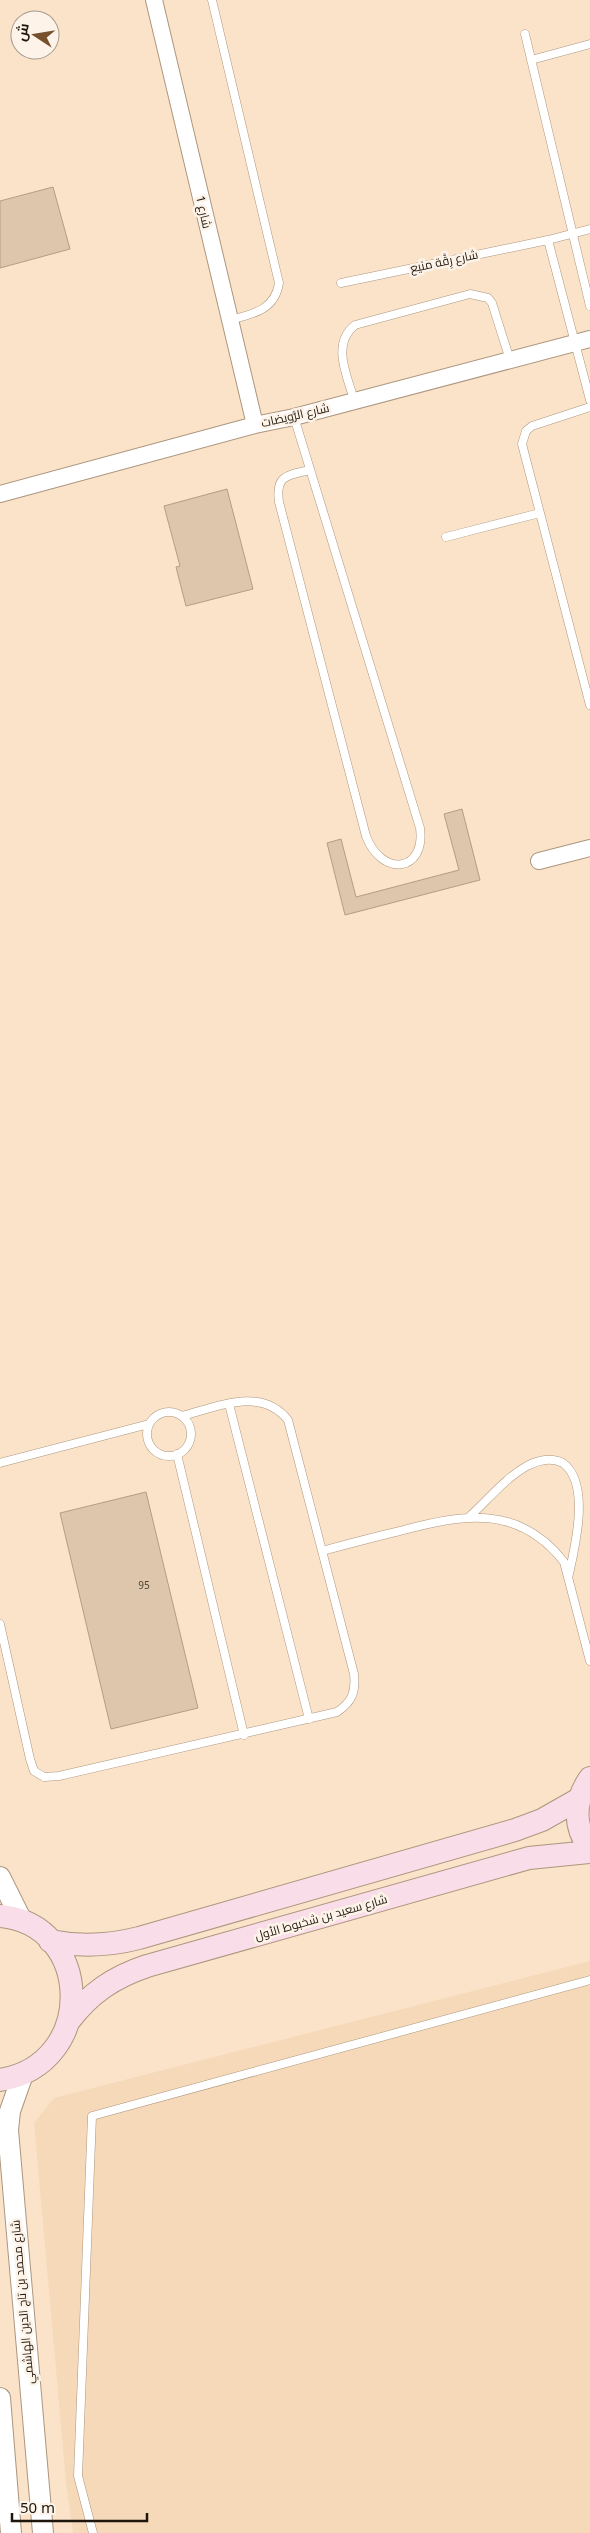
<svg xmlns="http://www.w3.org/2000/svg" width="590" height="2533" viewBox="0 0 590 2533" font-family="'Noto Sans',Cairo,sans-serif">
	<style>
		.built { fill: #f6d9b9 }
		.building { fill: #ddc6ac; stroke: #b39d84 }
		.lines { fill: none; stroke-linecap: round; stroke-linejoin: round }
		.service-casing { stroke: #ac967e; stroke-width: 9 }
		.minor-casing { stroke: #ac967e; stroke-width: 18 }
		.tertiary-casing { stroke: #ac967e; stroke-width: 22 }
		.secondary-casing { stroke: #ac967e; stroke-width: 24 }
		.service { stroke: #fff; stroke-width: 8 }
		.minor { stroke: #fff; stroke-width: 16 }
		.tertiary { stroke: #fff; stroke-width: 20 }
		.secondary { stroke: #f9dde8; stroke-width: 22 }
		.labels { text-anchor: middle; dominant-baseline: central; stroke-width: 5; stroke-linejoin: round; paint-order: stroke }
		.number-label { font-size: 10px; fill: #4e4335 }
		.street-label { font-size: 12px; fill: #1f170d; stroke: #fdf3e9 }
	</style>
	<rect width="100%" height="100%" fill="#fbe3c9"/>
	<path class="built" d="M590,1961V2533H73L66,2482L34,2123L54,2098Z"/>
	<path class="building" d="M53,187L70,249L0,268V201Z
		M227,489L253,589L186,606L176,567L180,566L164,506Z
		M462,809L480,880L345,915L327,843L341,839L356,897L459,870L444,814Z
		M146,1492L198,1708L111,1729L60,1513Z"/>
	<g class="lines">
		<defs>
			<path id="service" d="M212,0L279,283C275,310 253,314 230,320
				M525,34L590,306
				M531,60L590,44
				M548,240L590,400
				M341,283L548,240L590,229
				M354,400C347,375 331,344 355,325L470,294L488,298L492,303L510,360
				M590,407L532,426L526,431L522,444L590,705
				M294,417L420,828C426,872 382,878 366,836L279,502C275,475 288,475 310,470
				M446,537L540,513
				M229,1404L309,1719
				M147 1434a22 22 0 1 1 44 0a22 22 0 1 1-44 0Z
				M177,1454L244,1735
				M0,1463L149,1424
				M469,1517C487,1501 505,1478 527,1466C538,1460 552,1457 563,1463C590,1483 576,1543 569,1574
				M322,1551C348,1544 374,1537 400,1531C463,1514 519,1504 564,1562L590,1661
				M0,1624L30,1759L34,1771L44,1777L59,1776L337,1712C352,1702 356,1692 354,1674L288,1420C261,1386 217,1407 182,1416
				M93,2533L78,2476L92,2116L590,1980"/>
			<path id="minor" d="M154,0L255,425
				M0,494L255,425L294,417L590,339
				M539,861L590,848"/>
			<path id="tertiary" d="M0,1877L22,1921
				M23,2074L10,2111L8,2130L43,2533
				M0,2398L11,2533"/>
			<path id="secondary" d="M590,1778C574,1801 573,1826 590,1849
				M0,1916C93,1924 98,2064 0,2080
				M50,1941C81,1947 108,1946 139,1938L515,1830L542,1820L579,1799
				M69,2021C90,1993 114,1977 147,1966L529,1858L590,1852"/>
		</defs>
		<use href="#service" class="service-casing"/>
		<use href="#minor" class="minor-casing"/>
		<use href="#tertiary" class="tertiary-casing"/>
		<use href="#secondary" class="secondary-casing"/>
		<use href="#service" class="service"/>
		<use href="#minor" class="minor"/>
		<use href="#tertiary" class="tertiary"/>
		<use href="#secondary" class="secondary"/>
	</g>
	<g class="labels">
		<g class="number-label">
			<text x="144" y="1585">95</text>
		</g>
		<g class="street-label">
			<text transform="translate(204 212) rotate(77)">شارع 1</text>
			<text transform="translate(444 261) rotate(-12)">شارع رِقَّة منَيع</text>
			<text transform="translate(295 415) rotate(-13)">شارع الرُّويضات</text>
			<text transform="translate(321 1917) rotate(-16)">شارع سعيد بن شخبوط الأول</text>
			<text transform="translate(22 2302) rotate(-95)">شارع محمد بن تاج الدين الهاشمي</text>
		</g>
	</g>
	<g transform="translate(35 35) rotate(282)"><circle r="24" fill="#fdf3e9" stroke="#a49b91"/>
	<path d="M0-4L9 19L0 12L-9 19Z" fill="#76512c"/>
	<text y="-8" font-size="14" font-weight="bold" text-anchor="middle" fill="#1f170d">ش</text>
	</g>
	<path d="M12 2513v8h135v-8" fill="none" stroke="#1f170d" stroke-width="2.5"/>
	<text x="20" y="2513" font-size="15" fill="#1f170d" stroke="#fdf3e9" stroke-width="4" paint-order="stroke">50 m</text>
</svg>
